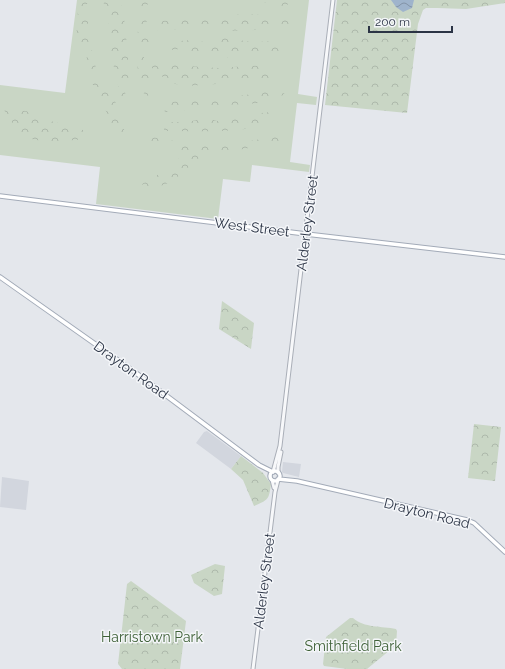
<svg xmlns="http://www.w3.org/2000/svg" width="505" height="669" viewBox="0 0 505 669" font-family="Raleway,sans-serif">
	<style>
		.built { fill: #d2d6de }
		.grass { fill: #c9d6c5 }
		.forest { fill: url(#forest-crowns) }
		.water { fill: url(#water-waves) }
		.lines { fill: none; stroke-linecap: round; stroke-linejoin: round }
		.minor-casing { stroke: #a9aeb7; stroke-width: 5 }
		.major-casing { stroke: #a3abb8; stroke-width: 5.5 }
		.minor { stroke: #f7f8fa; stroke-width: 3 }
		.major { stroke: #fff; stroke-width: 3.5 }
		.labels { text-anchor: middle; dominant-baseline: central; stroke-width: 3; stroke-linejoin: round; paint-order: stroke }
		.street-label { font-size: 14px; fill: #2b3445; stroke: #f4f6f9 }
		.park-label { font-size: 14px; fill: #3f6138; stroke: #f4f6f9 }
	</style>
	<defs>
		<pattern id="forest-crowns" width="20" height="18" patternUnits="userSpaceOnUse"><rect width="20" height="18" fill="#c9d6c5"/><path d="M2 6a3 3 0 1 1 6 0M12 15a3 3 0 1 1 6 0" fill="none" stroke="#adb8ab"/></pattern>
		<pattern id="water-waves" width="16" height="10" patternUnits="userSpaceOnUse"><rect width="16" height="10" fill="#9fb4cc"/><path d="M0 5q4-4 8 0t8 0" fill="none" stroke="#8293a7"/></pattern>
	</defs>
	<rect width="100%" height="100%" fill="#e4e7ec"/>
	<path class="built" d="M207,431L241,456L231,469L196,443L204,432Z
		M283,462L301,464L299,477L283,473L282,472Z
		M2,477L29,481L26,510L0,507Z"/>
	<path class="grass" d="M77,0H309L298,94L317,97L316,105L297,103L290,162L310,165L309,172L252,165L250,182L223,179L218,219L96,204L100,167L0,155V85L65,93Z"/>
	<path class="forest" d="M79,0H87L88,2L85,9L88,16V39L95,59L96,73L116,103V112L126,134L123,136L100,122L108,115L91,81L85,48L80,43L75,42C78,28 77,14 79,0Z
		M103,0H120L124,17L128,56L129,89L125,92L128,105L126,108L120,94L111,54L110,29Z
		M138,0H152L146,6L147,33L158,39V43L146,45L143,52L146,70L150,75V92L148,96C138,91 140,85 141,75L138,71L137,63L140,53L137,36L140,21Z
		M235,0H288L290,4L282,6L258,1Z
		M337,0H505V3L466,9L437,8H426L423,10L418,24L407,113L325,105Z
		M246,14L301,18L298,28L277,27L255,30L221,31L211,26L158,31L156,25L160,21Z
		M224,38L252,42L279,41L286,51L290,53L284,55L255,54L228,58L222,52L189,57L180,49L171,50L165,48L163,43L190,40L212,43Z
		M152,60L188,66L218,68L264,65L274,72L276,80L187,86L170,83L151,67Z
		M275,89L285,94C261,108 235,103 208,106C194,108 180,112 165,112L162,104L188,99L217,98L246,95Z
		M0,102L17,109L34,113L46,120L79,128L90,134L87,139C72,140 40,144 27,137C17,131 8,118 3,108L0,107Z
		M270,112L272,119C251,136 192,130 164,131V128L169,122H187L207,118L217,121L238,118L248,120L262,113Z
		M284,134L287,141L221,153L199,158L173,181L148,191L142,184L164,171L174,170L179,160L177,151L168,146H154L145,141L148,136C197,147 236,146 284,134Z
		M222,301L254,323L251,349L219,329Z
		M474,424L501,427L495,481L468,478Z
		M241,456L263,473L271,484C269,500 268,500 254,506L243,480L231,469Z
		M215,564L225,566L222,594L214,596L194,583L191,575Z
		M131,581L186,621L180,669H122L118,664L127,584Z
		M350,618H353C364,628 382,626 396,629L397,631L396,645L367,669H347L324,666L323,664L326,637Z"/>
	<path class="water" d="M391,0H414L412,8L403,12L396,7Z"/>
	<g class="lines">
		<defs>
			<path id="minor" d="M273,472L280,446L333,0
				M278,473V467L281,452
				M272,480L274,488
				M253,669L275,492L278,480"/>
			<path id="major" d="M0,196L306,234L505,257
				M0,277L132,370L259,465L273,472
				M270 476a5 5 0 1 1 10 0a5 5 0 1 1-10 0Z
				M278,479L297,481L467,520L474,523L505,552"/>
		</defs>
		<use href="#minor" class="minor-casing"/>
		<use href="#major" class="major-casing"/>
		<use href="#minor" class="minor"/>
		<use href="#major" class="major"/>
	</g>
	<g class="labels">
		<g class="street-label">
			<text transform="translate(307 223) rotate(-83)">Alderley Street</text>
			<text transform="translate(252 227) rotate(7)">West Street</text>
			<text transform="translate(131 370) rotate(36)">Drayton Road</text>
			<text transform="translate(427 513) rotate(14)">Drayton Road</text>
			<text transform="translate(264 581) rotate(-83)">Alderley Street</text>
		</g>
		<g class="park-label">
			<text x="152" y="637">Harristown Park</text>
			<text x="353" y="646">Smithfield Park</text>
		</g>
	</g>
	<path d="M369 26v6h83v-6" fill="none" stroke="#2b3445" stroke-width="2"/>
	<text x="375" y="26" font-size="12" fill="#2b3445" stroke="#f4f6f9" stroke-width="3" paint-order="stroke">200 m</text>
</svg>
